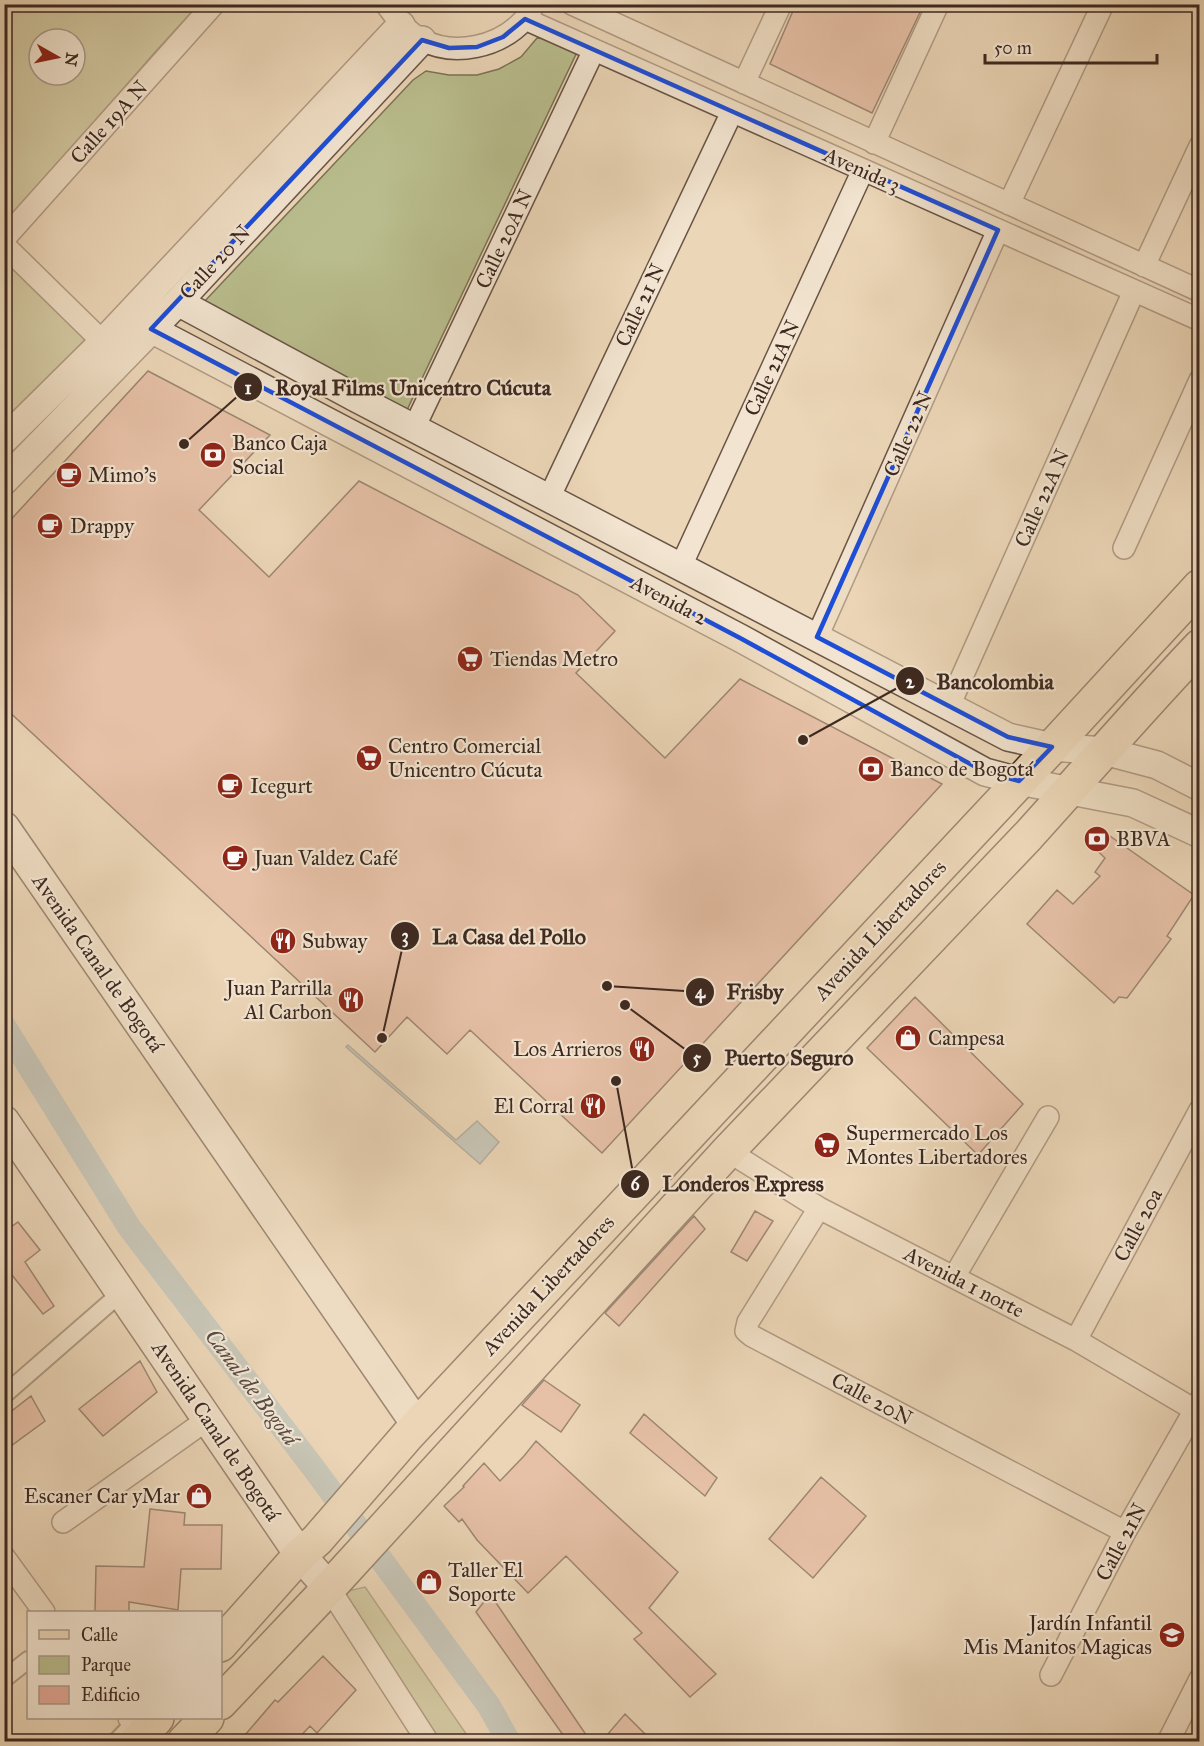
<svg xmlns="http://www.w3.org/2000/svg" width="1204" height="1746" viewBox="0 0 1204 1746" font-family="'IM FELL Great Primer',serif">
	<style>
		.green { fill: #b9bd8d; stroke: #7c7356; stroke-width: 1.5; fill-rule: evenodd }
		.water { fill: #9fb6bb; stroke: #787e7d; stroke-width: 1.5 }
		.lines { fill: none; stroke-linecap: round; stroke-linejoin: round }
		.canal { stroke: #9fb6bb; stroke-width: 24 }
		.building { fill: #e3a896; stroke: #3e2920; stroke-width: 1.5 }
		.pedestrian-casing { stroke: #695446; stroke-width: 20 }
		.minor-casing { stroke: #695446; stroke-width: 24 }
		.tertiary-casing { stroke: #695446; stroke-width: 30 }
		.secondary-casing { stroke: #3e2920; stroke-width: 33 }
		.primary-casing { stroke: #3e2920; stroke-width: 36 }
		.pedestrian { stroke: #f2e4d0; stroke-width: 16 }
		.minor { stroke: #f2e4d0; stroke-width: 21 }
		.tertiary { stroke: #f2e4d0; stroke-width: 27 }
		.secondary { stroke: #f2e4d0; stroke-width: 30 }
		.primary { stroke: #ebd6b7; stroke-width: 33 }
		.marked { fill: none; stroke: #1d4ed8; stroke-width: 4.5; stroke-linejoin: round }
		.labels { text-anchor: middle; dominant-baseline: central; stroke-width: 4.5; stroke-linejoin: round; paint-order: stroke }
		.street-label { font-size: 21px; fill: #3e2920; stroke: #f2e4d0 }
		.poi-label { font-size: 21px; fill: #3e2920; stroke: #f2e4d0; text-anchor: start }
		.water-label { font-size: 22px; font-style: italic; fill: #564c47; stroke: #f2e4d0 }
		.leader { fill: none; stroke: #3e2920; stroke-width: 2 }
		.callout-dot { fill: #3e2920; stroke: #f2e4d0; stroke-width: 2 }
		.mark-label { font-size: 18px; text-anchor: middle; font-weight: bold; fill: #fff }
		.callout-label { font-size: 22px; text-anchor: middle; font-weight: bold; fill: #3e2920; stroke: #f2e4d0; stroke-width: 4.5; stroke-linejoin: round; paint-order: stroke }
	</style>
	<rect width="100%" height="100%" fill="#ebd6b7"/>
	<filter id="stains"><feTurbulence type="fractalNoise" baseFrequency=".00333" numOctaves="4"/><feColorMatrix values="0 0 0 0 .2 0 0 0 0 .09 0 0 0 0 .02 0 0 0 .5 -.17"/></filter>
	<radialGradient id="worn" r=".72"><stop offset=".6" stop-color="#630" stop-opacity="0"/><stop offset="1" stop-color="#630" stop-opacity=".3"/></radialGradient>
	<path class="green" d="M5,5H198L154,53L5,225ZM39,39H75V75H39Z
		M537,38L558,40L578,50L407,410L203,303L413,80L426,71L449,75H477L499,69L521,57Z
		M5,253L94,340L5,439Z
		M365,1587L471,1741H440L344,1592Z"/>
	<path class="water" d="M348,1045L456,1140L477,1121L499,1142L480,1164L346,1047Z"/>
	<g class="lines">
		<path class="canal" d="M4,1026L129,1227L315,1470L489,1706L509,1742"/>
	</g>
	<path class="building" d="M796,4H924L872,113L770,64Z
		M148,371L270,435L199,510L269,577L359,481L578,595L615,631L576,673L665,758L740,679L942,784L602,1153L470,1030L447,1054L407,1017L375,1052L4,707V527Z
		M1097,827L1194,895L1167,936L1171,939L1127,998L1119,997L1114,1003L1027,924L1057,890L1073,904L1100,876L1095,872L1105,858L1086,840Z
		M915,997L1023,1104L978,1155L867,1048Z
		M755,1211L773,1221L747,1261L731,1252Z
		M694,1216L705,1229L619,1326L605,1313Z
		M18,1222L40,1250L25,1262L54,1306L43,1314L4,1265V1232Z
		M140,1361L157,1392L103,1436L79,1409Z
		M544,1380L580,1405L561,1432L522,1405Z
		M31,1396L45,1421L4,1451V1417Z
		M644,1414L717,1478L705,1496L630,1433Z
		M536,1441L678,1572L649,1608L716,1674L690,1697L634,1639L642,1633L566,1556L528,1593L477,1540L462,1519L459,1522L444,1506L464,1487L463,1486L484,1463L500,1481L524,1456Z
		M821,1477L866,1516L813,1578L769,1539Z
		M150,1509L185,1513L184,1525H222L221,1569H181L178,1610L129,1602V1612H95L96,1566L144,1567Z
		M490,1594L591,1742H568L476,1612Z
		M323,1656L356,1690L317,1733L310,1726L295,1742H239L275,1700L278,1702Z
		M625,1714L653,1742H601Z"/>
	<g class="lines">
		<defs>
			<path id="pedestrian" d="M4,1395L122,1292
				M4,1679L28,1660
				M116,1742L134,1723"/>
			<path id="minor" d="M386,4C396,18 406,31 422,40C455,57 499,47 524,20C528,16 531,10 534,4
				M572,4L1200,291
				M525,19L1200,320
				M744,83L781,4
				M874,143L938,4
				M1009,204L1103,4
				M4,239L214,4
				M4,245L103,342
				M1144,266L1200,146
				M414,428L594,50
				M549,498L732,112
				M1124,548L1200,380
				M681,566L863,170
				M817,637L998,230
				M949,706L1134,291
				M728,1151L819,1208L1076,1340L1200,1413
				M819,1208L748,1322L746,1331L752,1336L1125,1532
				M954,1277L1048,1117
				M1076,1340L1200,1110
				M63,1522L208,1419
				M4,1557L44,1612
				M329,1588L428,1742
				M1051,1675L1125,1532L1200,1401
				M129,1718L143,1734
				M1168,1742L1200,1679"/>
			<path id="tertiary" d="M178,302L356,398L1008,737L1052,747L1104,751L1157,765L1200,787
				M151,329L740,638L985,772L1019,781L1133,803L1200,834
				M4,440L103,342L401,25
				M4,481L178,302L422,40"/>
			<path id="secondary" d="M4,827L417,1425
				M4,1121L300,1555L329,1588"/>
			<path id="primary" d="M220,1645L300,1555L317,1540L408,1435L1052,747L1200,586
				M220,1703L329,1588L728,1151L1028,836C1085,773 1141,708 1200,646
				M136,1742L157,1718
				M184,1742L207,1718"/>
		</defs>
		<use href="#pedestrian" class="pedestrian-casing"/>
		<use href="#minor" class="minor-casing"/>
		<use href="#tertiary" class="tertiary-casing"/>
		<use href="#secondary" class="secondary-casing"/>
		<use href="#primary" class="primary-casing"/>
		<use href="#pedestrian" class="pedestrian"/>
		<use href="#minor" class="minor"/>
		<use href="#tertiary" class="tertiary"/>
		<use href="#secondary" class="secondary"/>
		<use href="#primary" class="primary"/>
	</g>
	<path d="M0 0H1204V1746H0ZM525,19L998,230L817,637L1008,737L1052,747L1019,781L985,772L740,638L151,329L422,40L449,48L477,47L503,37Z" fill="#ebd6b7" fill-opacity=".55" fill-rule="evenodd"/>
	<path class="marked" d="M525,19L998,230L817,637L1008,737L1052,747L1019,781L985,772L740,638L151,329L422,40L449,48L477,47L503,37Z"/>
	<defs>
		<symbol id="bank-disc" viewBox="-11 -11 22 22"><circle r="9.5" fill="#8f2418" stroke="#f2e4d0"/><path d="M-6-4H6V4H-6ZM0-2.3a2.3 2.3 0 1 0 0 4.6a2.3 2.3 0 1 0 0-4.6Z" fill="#fff"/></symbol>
		<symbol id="cafe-disc" viewBox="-11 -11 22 22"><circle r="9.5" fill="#8f2418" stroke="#f2e4d0"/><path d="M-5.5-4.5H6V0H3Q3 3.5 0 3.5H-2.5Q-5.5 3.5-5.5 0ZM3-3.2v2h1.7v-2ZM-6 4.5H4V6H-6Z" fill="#fff"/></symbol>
		<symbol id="supermarket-disc" viewBox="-11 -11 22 22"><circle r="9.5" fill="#8f2418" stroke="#f2e4d0"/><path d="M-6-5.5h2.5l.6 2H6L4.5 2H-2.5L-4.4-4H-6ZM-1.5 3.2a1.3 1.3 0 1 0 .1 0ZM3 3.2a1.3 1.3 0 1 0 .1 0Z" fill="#fff"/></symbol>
		<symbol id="restaurant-disc" viewBox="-11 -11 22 22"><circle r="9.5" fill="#8f2418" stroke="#f2e4d0"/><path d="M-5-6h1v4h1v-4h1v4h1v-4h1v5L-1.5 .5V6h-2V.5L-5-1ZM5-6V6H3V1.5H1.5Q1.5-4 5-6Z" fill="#fff"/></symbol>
		<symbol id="shop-disc" viewBox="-11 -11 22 22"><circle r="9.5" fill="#8f2418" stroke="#f2e4d0"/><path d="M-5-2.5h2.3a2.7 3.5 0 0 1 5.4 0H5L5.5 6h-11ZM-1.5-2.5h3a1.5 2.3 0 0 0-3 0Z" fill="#fff"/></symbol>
		<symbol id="school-disc" viewBox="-11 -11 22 22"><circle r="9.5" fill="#8f2418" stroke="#f2e4d0"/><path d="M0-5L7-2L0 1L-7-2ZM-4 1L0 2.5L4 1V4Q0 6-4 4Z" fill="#fff"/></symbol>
	</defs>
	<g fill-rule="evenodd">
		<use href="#bank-disc" x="198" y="440" width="30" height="30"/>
		<use href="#cafe-disc" x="54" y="460" width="30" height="30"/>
		<use href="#cafe-disc" x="35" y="511" width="30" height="30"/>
		<use href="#supermarket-disc" x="455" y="644" width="30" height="30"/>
		<use href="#supermarket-disc" x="354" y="743" width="30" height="30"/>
		<use href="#bank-disc" x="856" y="754" width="30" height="30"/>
		<use href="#cafe-disc" x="215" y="771" width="30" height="30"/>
		<use href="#bank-disc" x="1082" y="824" width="30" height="30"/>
		<use href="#cafe-disc" x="220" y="843" width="30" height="30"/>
		<use href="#restaurant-disc" x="268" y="926" width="30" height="30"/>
		<use href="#restaurant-disc" x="336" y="985" width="30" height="30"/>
		<use href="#shop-disc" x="893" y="1023" width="30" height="30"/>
		<use href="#restaurant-disc" x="627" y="1034" width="30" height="30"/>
		<use href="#restaurant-disc" x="578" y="1091" width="30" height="30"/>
		<use href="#supermarket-disc" x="812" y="1130" width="30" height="30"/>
		<use href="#shop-disc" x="184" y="1481" width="30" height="30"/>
		<use href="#shop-disc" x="414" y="1567" width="30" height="30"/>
		<use href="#school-disc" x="1157" y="1620" width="30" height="30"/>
	</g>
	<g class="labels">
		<g class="street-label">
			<text transform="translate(109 122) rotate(-48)">Calle 19A N</text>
			<text transform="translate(862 170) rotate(24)">Avenida 3</text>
			<text transform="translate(504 239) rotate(-65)">Calle 20A N</text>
			<text transform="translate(215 262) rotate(-47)">Calle 20 N</text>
			<text transform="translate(640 305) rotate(-65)">Calle 21 N</text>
			<text transform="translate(772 368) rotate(-65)">Calle 21A N</text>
			<text transform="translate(908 434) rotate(-66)">Calle 22 N</text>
			<text transform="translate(1042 498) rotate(-66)">Calle 22A N</text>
			<text transform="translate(669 600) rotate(28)">Avenida 2</text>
			<text transform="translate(880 930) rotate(-47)">Avenida Libertadores</text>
			<text transform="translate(98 963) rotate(55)">Avenida Canal de Bogotá</text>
			<text transform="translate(1138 1225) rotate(-62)">Calle 20a</text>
			<text transform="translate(964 1282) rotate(27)">Avenida 1 norte</text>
			<text transform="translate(548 1285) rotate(-47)">Avenida Libertadores</text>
			<text transform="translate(872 1399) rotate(28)">Calle 20N</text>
			<text transform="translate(216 1431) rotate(56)">Avenida Canal de Bogotá</text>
			<text transform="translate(1121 1542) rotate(-62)">Calle 21N</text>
		</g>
		<g class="poi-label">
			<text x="232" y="443">Banco Caja<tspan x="232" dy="24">Social</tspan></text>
			<text x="88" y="475">Mimo's</text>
			<text x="70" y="526">Drappy</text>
			<text x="490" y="659">Tiendas Metro</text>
			<text x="388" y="746">Centro Comercial<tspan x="388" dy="24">Unicentro Cúcuta</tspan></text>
			<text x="890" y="769">Banco de Bogotá</text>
			<text x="250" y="786">Icegurt</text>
			<text x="1116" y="839">BBVA</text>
			<text x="254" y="858">Juan Valdez Café</text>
			<text x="302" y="941">Subway</text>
			<text x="332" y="988" text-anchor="end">Juan Parrilla<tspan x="332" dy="24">Al Carbon</tspan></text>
			<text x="928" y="1038">Campesa</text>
			<text x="622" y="1049" text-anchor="end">Los Arrieros</text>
			<text x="574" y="1106" text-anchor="end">El Corral</text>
			<text x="846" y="1133">Supermercado Los<tspan x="846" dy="24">Montes Libertadores</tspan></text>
			<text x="180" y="1496" text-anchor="end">Escaner Car yMar</text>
			<text x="448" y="1570">Taller El<tspan x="448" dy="24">Soporte</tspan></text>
			<text x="1152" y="1623" text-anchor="end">Jardín Infantil<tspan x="1152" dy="24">Mis Manitos Magicas</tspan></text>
		</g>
		<g class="water-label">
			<text transform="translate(252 1387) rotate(53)">Canal de Bogotá</text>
		</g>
	</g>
	<path class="leader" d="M184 444L248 387M803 740L910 681M382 1038L405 936M607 986L700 992M625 1005L697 1058M616 1081L635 1184"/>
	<g class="callout-dot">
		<circle cx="184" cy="444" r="6"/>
		<circle cx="803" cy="740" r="6"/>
		<circle cx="382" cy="1038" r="6"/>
		<circle cx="607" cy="986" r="6"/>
		<circle cx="625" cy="1005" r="6"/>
		<circle cx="616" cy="1081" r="6"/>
		<circle cx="248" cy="387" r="15"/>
		<circle cx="910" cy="681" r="15"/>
		<circle cx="405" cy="936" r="15"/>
		<circle cx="700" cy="992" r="15"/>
		<circle cx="697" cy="1058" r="15"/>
		<circle cx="635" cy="1184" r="15"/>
	</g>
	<g class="mark-label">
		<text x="248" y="394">1</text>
		<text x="910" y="688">2</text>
		<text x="405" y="942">3</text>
		<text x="700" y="998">4</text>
		<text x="697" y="1064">5</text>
		<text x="635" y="1190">6</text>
	</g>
	<g class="callout-label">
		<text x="413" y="395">Royal Films Unicentro Cúcuta</text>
		<text x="995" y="689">Bancolombia</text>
		<text x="509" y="944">La Casa del Pollo</text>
		<text x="755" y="999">Frisby</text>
		<text x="789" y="1065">Puerto Seguro</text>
		<text x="743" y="1191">Londeros Express</text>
	</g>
	<rect width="1204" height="1746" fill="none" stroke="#ebd6b7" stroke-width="24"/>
	<rect x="6" y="6" width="1192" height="1734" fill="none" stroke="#3e2920" stroke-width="3"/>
	<rect x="12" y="12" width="1180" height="1722" fill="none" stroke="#3e2920" stroke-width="1.5"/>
	<rect x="27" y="1611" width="195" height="108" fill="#f2e4d0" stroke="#aa998a" stroke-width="1.5"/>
	<rect x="39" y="1630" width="30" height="9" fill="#ebd6b7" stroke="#aa998a" stroke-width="1.5"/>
	<text x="81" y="1641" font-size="18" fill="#3e2920">Calle</text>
	<rect x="39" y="1656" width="30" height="18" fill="#b9bd8d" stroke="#aa998a" stroke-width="1.5"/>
	<text x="81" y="1671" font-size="18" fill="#3e2920">Parque</text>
	<rect x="39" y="1686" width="30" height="18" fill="#e3a896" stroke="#aa998a" stroke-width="1.5"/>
	<text x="81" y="1701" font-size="18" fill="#3e2920">Edificio</text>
	<g transform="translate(57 57) rotate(99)"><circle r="28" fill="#f2e4d0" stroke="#aa998a" stroke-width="1.5"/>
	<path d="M0-4.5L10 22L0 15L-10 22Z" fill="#8f2418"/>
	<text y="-9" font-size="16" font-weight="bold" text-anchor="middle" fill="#3e2920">N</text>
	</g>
	<path d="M985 54v9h172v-9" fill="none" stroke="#3e2920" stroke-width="3"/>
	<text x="994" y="54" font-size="18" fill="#3e2920" stroke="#f2e4d0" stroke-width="4.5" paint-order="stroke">50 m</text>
	<rect width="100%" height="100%" filter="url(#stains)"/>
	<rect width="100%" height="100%" fill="url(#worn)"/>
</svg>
